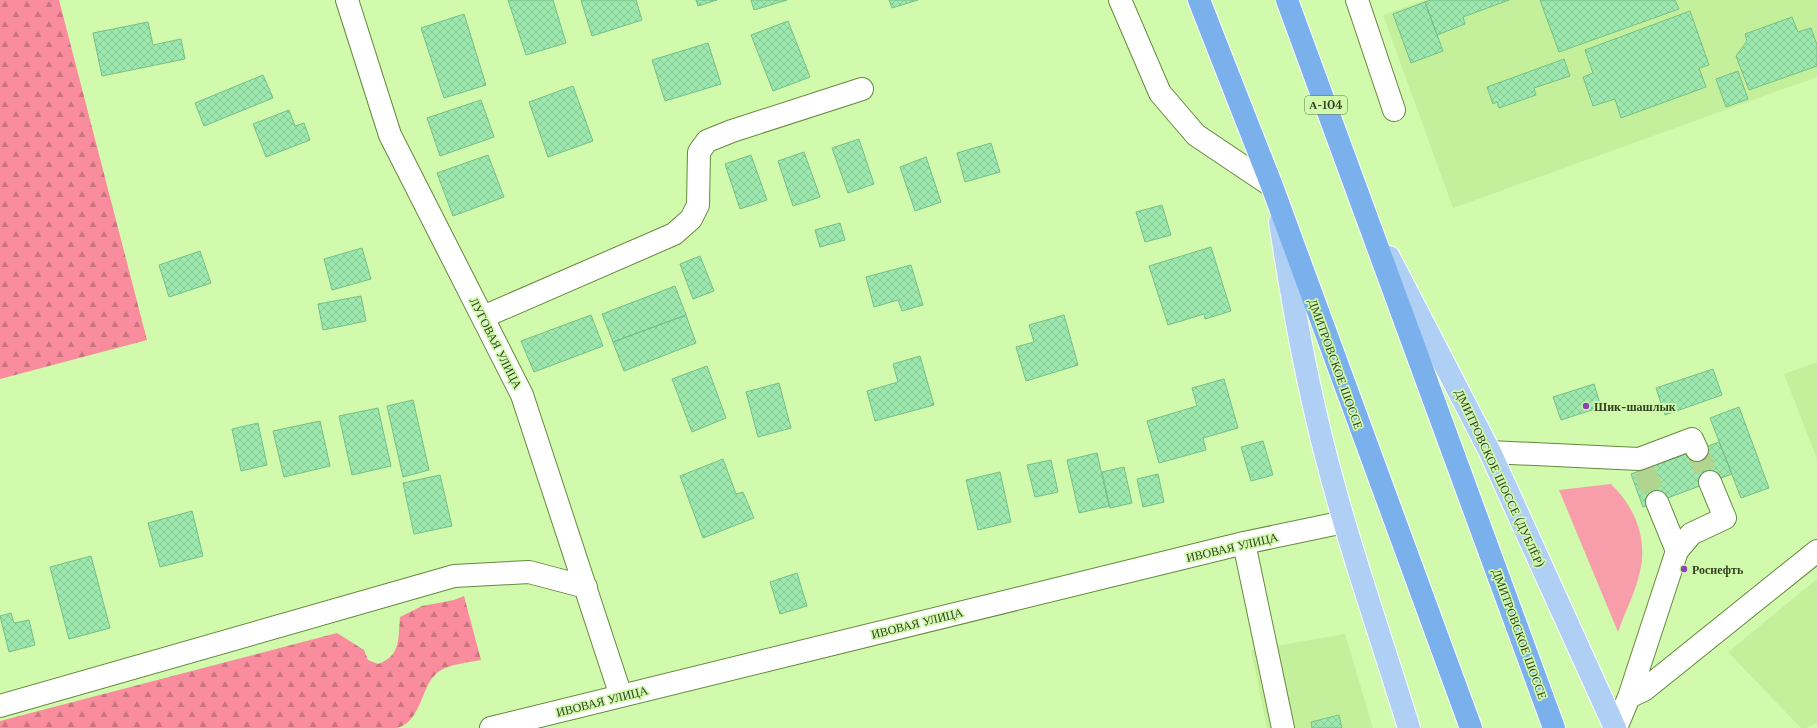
<svg xmlns="http://www.w3.org/2000/svg" width="1817" height="728" viewBox="0 0 1817 728" font-family="'Libre Baskerville',serif">
	<style>
		.built { fill: #c4f09b }
		.green { fill: #f89eab }
		.forest { fill: url(#forest-firs) }
		.building { fill: url(#building-cross-hatch); stroke: #76c088 }
		.lines { fill: none; stroke-linecap: round; stroke-linejoin: round }
		.minor-tunnel { stroke: #b1d590; stroke-width: 22; stroke-dasharray: 22 11; stroke-linecap: butt }
		.minor-casing { stroke: #65893f; stroke-width: 24 }
		.major-casing { stroke: #fff; stroke-width: 24 }
		.highway-casing { stroke: #fff; stroke-width: 24 }
		.minor { stroke: #fff; stroke-width: 22 }
		.major { stroke: #afd0f4; stroke-width: 22 }
		.highway { stroke: #7ab1ed; stroke-width: 22 }
		.poi-dot { fill: #8b43b5; stroke: #d1faac; stroke-width: 1.5 }
		.labels { text-anchor: middle; dominant-baseline: central; stroke-width: 3.5; stroke-linejoin: round; paint-order: stroke }
		.shield { fill: #d1faac; stroke: #61784b; stroke-width: 1 }
		.shield-label { font-size: 11px; font-weight: bold; fill: #314122 }
		.street-label { font-size: 12px; fill: #314122; stroke: #d1faac }
		.poi-label { font-size: 12px; font-weight: bold; fill: #314122; stroke: #d1faac; text-anchor: start }
	</style>
	<defs>
		<pattern id="forest-firs" width="22" height="20" patternUnits="userSpaceOnUse"><rect width="22" height="20" fill="#f98c9d"/><path d="M5 1l3.5 6h-7zM16 11l3.5 6h-7z" fill="#ca7480"/></pattern>
		<pattern id="building-cross-hatch" width="8" height="8" patternUnits="userSpaceOnUse"><rect width="8" height="8" fill="#9de8ae"/><path d="M0 0l8 8M0 8l8-8" fill="none" stroke="#88c895"/></pattern>
	</defs>
	<rect width="100%" height="100%" fill="#d1faac"/>
	<path class="built" d="M1425,0H1817V77L1453,208L1383,15Z
		M1817,362V459L1784,374Z
		M1817,579V723L1806,728H1801L1728,652Z
		M1345,634L1373,728H1267L1251,650Z"/>
	<path class="green" d="M1611,484C1634,506 1648,538 1640,571C1636,591 1625,612 1618,632L1559,490Z"/>
	<path class="forest" d="M0,0H59L147,340L0,379Z
		M464,596L481,660C467,663 446,664 436,674C421,687 421,722 397,728H0V721L337,633L364,650L368,660L378,664C401,656 398,639 400,617L422,606L454,600Z"/>
	<path class="building" d="M508,0H553L566,43L526,55Z
		M581,0H636L642,20L592,36Z
		M696,0H717L698,6Z
		M751,0H787L754,10Z
		M889,0H918L892,8Z
		M1431,0H1509L1463,17L1465,24L1437,35L1425,2Z
		M1540,0H1675L1679,9L1559,52Z
		M1425,2L1443,51L1411,63L1393,14Z
		M1690,11L1709,65L1699,68L1706,87L1621,118L1615,99L1593,106L1583,77L1593,73L1585,50Z
		M464,14L486,85L444,98L421,28Z
		M1792,17L1798,32L1811,28L1817,45V66L1749,90L1736,56L1747,41L1745,34Z
		M788,21L810,77L773,91L751,35Z
		M148,22L153,45L181,39L185,59L102,76L93,33Z
		M708,43L721,84L665,101L652,60Z
		M1564,59L1570,76L1534,88L1536,95L1499,108L1497,102L1493,104L1487,87Z
		M1738,71L1748,99L1726,107L1716,79Z
		M263,75L273,98L204,126L195,103Z
		M573,86L593,141L548,157L529,102Z
		M481,100L494,137L440,156L427,118Z
		M289,110L295,126L304,123L310,140L266,157L253,124Z
		M859,139L874,184L848,193L832,148Z
		M991,143L1000,172L965,182L957,153Z
		M804,152L820,197L793,206L778,161Z
		M488,155L504,197L453,216L437,173Z
		M751,155L767,200L740,209L725,164Z
		M926,157L941,202L915,211L900,167Z
		M1162,205L1171,235L1145,242L1136,212Z
		M840,223L845,240L820,247L815,230Z
		M1211,247L1231,311L1205,319L1204,314L1168,325L1149,266Z
		M362,248L371,279L332,290L324,259Z
		M200,251L211,283L169,297L159,265Z
		M700,256L714,291L693,299L680,264Z
		M911,265L923,305L902,311L898,300L874,307L866,277Z
		M675,286L686,315L613,342L602,314Z
		M361,296L366,321L323,330L318,304Z
		M591,315L603,346L534,372L521,341Z
		M686,315L696,343L624,371L613,342Z
		M1064,315L1078,365L1026,381L1016,347L1034,342L1029,325Z
		M920,356L934,405L875,421L867,391L898,382L893,364Z
		M707,366L726,418L692,432L672,379Z
		M1713,369L1722,395L1665,415L1656,388Z
		M1224,379L1238,428L1203,438L1206,450L1159,463L1147,421L1197,406L1192,388Z
		M779,383L791,428L758,437L746,392Z
		M1594,384L1601,407L1561,420L1553,397Z
		M413,400L429,470L403,477L387,406Z
		M1739,407L1769,488L1741,498L1710,418Z
		M378,408L391,466L352,475L339,416Z
		M320,421L330,466L284,477L273,431Z
		M258,423L267,465L241,471L232,429Z
		M1263,441L1273,475L1251,481L1241,447Z
		M1719,442L1732,474L1643,507L1631,474Z
		M1097,453L1109,506L1079,513L1067,460Z
		M723,459L736,494L743,492L754,518L703,538L680,476Z
		M1051,460L1058,492L1035,497L1027,465Z
		M1124,467L1132,503L1110,508L1102,472Z
		M1000,472L1011,522L978,530L966,480Z
		M1158,474L1164,502L1143,507L1137,479Z
		M440,475L452,526L414,534L403,483Z
		M192,511L203,556L160,567L148,523Z
		M91,556L110,628L69,639L50,567Z
		M797,573L807,606L780,614L770,582Z
		M11,613L14,623L29,620L35,645L9,652L0,616Z
		M1339,715L1342,728H1312L1311,722Z"/>
	<g class="lines">
		<path class="minor-tunnel" d="M1697,450L1710,482
			M1644,470L1657,502"/>
		<defs>
			<path id="minor" d="M347,0L390,135L522,395L621,696
				M1120,0L1160,93L1196,135L1272,186
				M1357,0L1394,110
				M483,317L674,234L691,219L698,205L699,152L707,141L732,131L862,89
				M1490,452L1639,459L1692,439L1697,450
				M1657,502L1677,551
				M1244,543L1283,728
				M1629,697L1644,690L1817,551
				M0,706L454,576L529,572L586,587
				M491,728L1244,543L1344,522
				M1616,728L1629,697L1677,551L1691,534L1725,518L1710,482"/>
			<path id="major" d="M1280,222C1290,287 1301,351 1316,415C1340,521 1377,624 1409,728
				M1389,257L1490,452L1615,728"/>
			<path id="highway" d="M1199,0L1272,186L1471,728
				M1287,0L1554,728"/>
		</defs>
		<use href="#minor" class="minor-casing"/>
		<use href="#major" class="major-casing"/>
		<use href="#highway" class="highway-casing"/>
		<use href="#minor" class="minor"/>
		<use href="#major" class="major"/>
		<use href="#highway" class="highway"/>
	</g>
	<g class="poi-dot">
		<circle cx="1586" cy="406" r="4"/>
		<circle cx="1684" cy="569" r="4"/>
	</g>
	<g class="labels">
		<rect class="shield" x="1305" y="96" width="42" height="18" rx="3"/>
		<g class="shield-label">
			<text x="1326" y="105">А-104</text>
		</g>
		<g class="street-label">
			<text transform="translate(496 343) rotate(63)">ЛУГОВАЯ УЛИЦА</text>
			<text transform="translate(1336 364) rotate(70)">ДМИТРОВСКОЕ ШОССЕ</text>
			<text transform="translate(1500 478) rotate(65)">ДМИТРОВСКОЕ ШОССЕ (ДУБЛЁР)</text>
			<text transform="translate(1232 547) rotate(-13)">ИВОВАЯ УЛИЦА</text>
			<text transform="translate(917 623) rotate(-14)">ИВОВАЯ УЛИЦА</text>
			<text transform="translate(1520 634) rotate(70)">ДМИТРОВСКОЕ ШОССЕ</text>
			<text transform="translate(602 701) rotate(-14)">ИВОВАЯ УЛИЦА</text>
		</g>
		<g class="poi-label">
			<text x="1594" y="406">Шик-шашлык</text>
			<text x="1692" y="569">Роснефть</text>
		</g>
	</g>
</svg>
